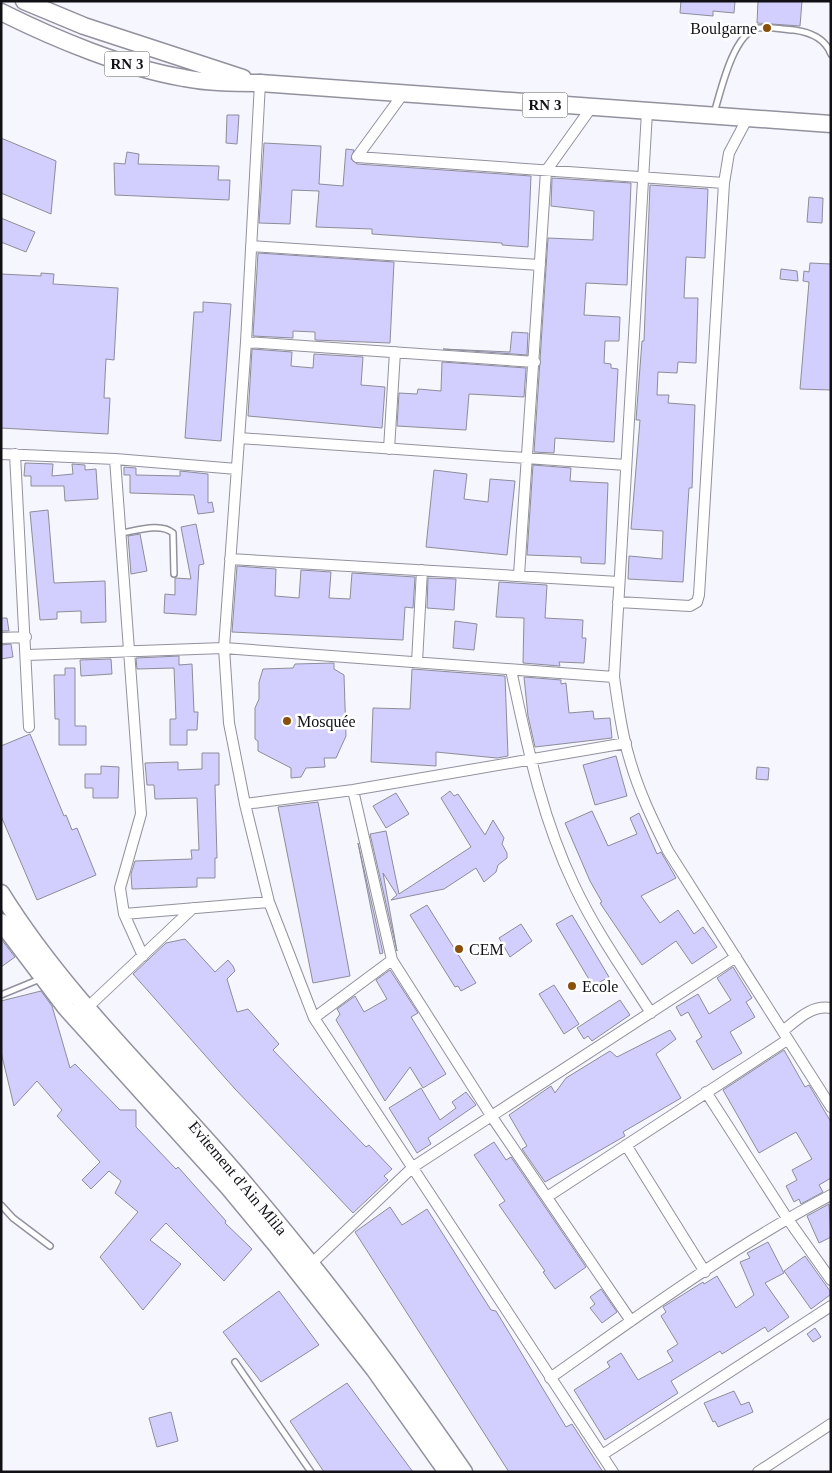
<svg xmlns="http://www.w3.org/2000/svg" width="832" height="1473" viewBox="0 0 832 1473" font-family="'Times New Roman',serif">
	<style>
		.building { fill: #d2cffe; stroke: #8d8d99 }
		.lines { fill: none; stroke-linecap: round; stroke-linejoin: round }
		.service-casing { stroke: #92919e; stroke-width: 8 }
		.minor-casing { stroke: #92919e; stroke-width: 12 }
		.primary-casing { stroke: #92919e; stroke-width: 19 }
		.trunk-casing { stroke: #92919e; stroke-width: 19 }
		.service { stroke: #fff; stroke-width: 5 }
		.minor { stroke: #fff; stroke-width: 10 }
		.primary { stroke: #fff; stroke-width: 16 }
		.trunk { stroke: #fff; stroke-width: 16 }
		.poi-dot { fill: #8a4f0a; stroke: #fff; stroke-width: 2 }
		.labels { text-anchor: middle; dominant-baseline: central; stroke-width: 5; stroke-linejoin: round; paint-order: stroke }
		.shield { fill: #fff; stroke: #58585b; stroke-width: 1 }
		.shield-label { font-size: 15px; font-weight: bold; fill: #111015 }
		.poi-label { font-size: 16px; fill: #111015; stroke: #fff; text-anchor: start }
		.street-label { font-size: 16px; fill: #111015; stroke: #fff }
	</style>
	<rect width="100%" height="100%" fill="#f6f6fe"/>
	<path class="building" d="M681,1H735L734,13L713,11V16L680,13Z
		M758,1H802L800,26L757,23Z
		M227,115H239L237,144L226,143Z
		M1,138L56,161L51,214L1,193Z
		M264,143L321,146L319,184L343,186L346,149L354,150L351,159L357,164L531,176L528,247L502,245V243L372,234V229L316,227L319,191L292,190L290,224L259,223Z
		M127,152L139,154L138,164L219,166L218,180H230L229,200L115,195L114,163L125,164Z
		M552,178L631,183L627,285L586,283L584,315L620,317L619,341H605L604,363L611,364V368L618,369L614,442L555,438L554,453L534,452L548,238L593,240L594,211L551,206Z
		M650,185L708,189L705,258L686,257L684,298H698L696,363L678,362L677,373L658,372L657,395H669L668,403L695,405L692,488H689L683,582L628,579L629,556L662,559L663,531L631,529L640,420H636L642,341H644Z
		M809,197L823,198L822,223L807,222Z
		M1,218L35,232L26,252L1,242Z
		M258,253L394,262L390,343L315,340V332L293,331V338L253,336Z
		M810,263L831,264V390L800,389L809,282L803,281L804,271L809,272Z
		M781,269L797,271L798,281L780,279Z
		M41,273L54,274L53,284L118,288L114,360L106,359L105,378L104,398H110L108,434L1,428V274L41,276Z
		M203,302L231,304L221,441L185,438L194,312H203Z
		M512,332L528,333L527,355L443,349L510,352Z
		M252,349L292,352L291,366L313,368L314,354L363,357L361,385L385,387L382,428L248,416Z
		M442,362L526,368L524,397L469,394L466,430L397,426L399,393L417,394L418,389L441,391Z
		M25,463L53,464L52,476L73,474L72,464L85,465V470L96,469L98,499L65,501L64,486H31V476H24Z
		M533,465L571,468L570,481L608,483L605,564L581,563V557L527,555Z
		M124,467L136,468V475L180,476V471L208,474V503L212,502L214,512L198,514L194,495L130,493V475H124Z
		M434,470L467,474L464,499L488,502L490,479L515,481L507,555L426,547Z
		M48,510L54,583L105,581L106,622L81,623V611L57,612V619L40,620L30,512Z
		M196,524L204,564L199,565L196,615L164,613L165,594L175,595V578L191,579L181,527Z
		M140,534L147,571L131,574L128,536Z
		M237,566L276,569L275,596L299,598L301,570L331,572L329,598L350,599L352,573L415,577L413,608L405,607L403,640L232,632Z
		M428,578L456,579L454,610L427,608Z
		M499,582L547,585L545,618L583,620L582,638H586L584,663L559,662L560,666L523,663L524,618L496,617Z
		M1,618H7L9,631H1Z
		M455,621L477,624L474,650L453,648Z
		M11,644L13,657L1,659V645Z
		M179,656V665L192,664L194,712H198L197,730H187V745H170V719H176L174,668L137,669L136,658Z
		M111,659L112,674L81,676L80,660Z
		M334,663V669L344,675L346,736L336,758H324L325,767L306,768L301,777L291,778V768L258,751V741L255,739V708L259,699V682L263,669L293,668L295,664Z
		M65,668H75V726H86V745H59V719H55L54,675H65Z
		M412,669L505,676L508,756L497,758L436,752V766L371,762L373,708L410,709Z
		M524,677L561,680V684L566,683L569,713L593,711L594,719L610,718L612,738L535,747L528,716Z
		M30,734L64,816L66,815L72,830L77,828L96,875L37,900L1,816V746Z
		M202,753H219V785H215L217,858H215V878H197V887L132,889L131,874L135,861L192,859L191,850H199L197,798L155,799L154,785H147L145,763L178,762V770L202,769Z
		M616,756L627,796L595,805L583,765Z
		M101,766L119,767L118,798H93V788H85V774H101Z
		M757,767L769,768L768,780L756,779Z
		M450,791L454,796L458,794L485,835L493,820L504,838L502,844L507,853V858L498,865L496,872L484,882L476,868L444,889L391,900L397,895L383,873L397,951L370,834L386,831L399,894L471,847L441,798Z
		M396,793L409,814L386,828L373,806Z
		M318,802L350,976L313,983L278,807Z
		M592,811L608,846L637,834L630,818L639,813L657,854L661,852L676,878L641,896L660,923L678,910L694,934L703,927L717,947L692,964L676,941L642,965L600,903L602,902L590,881L565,823Z
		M358,843L383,953L380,954Z
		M427,905L476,983L461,991L458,986L455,987L410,915Z
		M572,915L609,977L593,986L556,924Z
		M521,924L532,941L510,957L499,938Z
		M1,939L15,957L1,967Z
		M185,939L215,972L228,960L233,966L235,971L227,979L237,1012L248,1009L279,1044L273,1050L366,1147L369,1145L392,1169L384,1176L388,1180L353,1213L235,1089L133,974L166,943Z
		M733,967L752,998L746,1002L755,1017L730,1032L742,1053L713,1070L696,1041L702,1037L688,1012L681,1016L676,1007L698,994L709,1014L731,1000L717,978Z
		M390,970L418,1013L411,1017L446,1074L423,1088L410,1067L385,1101L336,1020L340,1014L337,1009L355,996L364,1012L387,999L376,980Z
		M554,985L579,1024L564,1034L539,994Z
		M41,991L52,1006L70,1068L75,1064L120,1110H136V1127L176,1169L178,1167L226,1221L225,1223L252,1249L224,1281L166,1223L150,1240L181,1264L143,1310L100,1257L138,1212L115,1193L121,1181L109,1171L91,1189L82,1180L100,1162L57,1116L62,1110L37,1081L14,1106L1,1052V1001Z
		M620,1000L630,1015L592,1041L588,1036L584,1039L577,1028Z
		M670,1030L676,1039L656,1054L681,1098L623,1132L625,1136L545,1182L522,1149L527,1146L509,1115L551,1086L555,1093L566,1078L610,1051L617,1057Z
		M784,1050L805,1087L809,1085L831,1122V1178L819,1185L823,1192L801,1204L799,1199L794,1202L786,1186L797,1180L792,1170L812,1159L796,1132L759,1153L723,1090Z
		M421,1088L440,1120L456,1108L452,1102L466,1092L476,1105L428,1138L431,1144L417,1153L389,1108Z
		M494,1142L506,1160L511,1157L586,1267L555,1289L543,1272L545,1271L499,1205L505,1201L474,1155Z
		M829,1204L831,1237L819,1243L807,1216Z
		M390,1207L402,1225L427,1209L491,1310L496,1311L566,1427L572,1424L603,1472H509L355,1232Z
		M768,1242L784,1273L765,1283L789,1317L768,1332L765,1327L722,1354L720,1351L671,1381L678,1393L605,1440L574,1390L610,1367L607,1362L621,1353L638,1380L673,1361L667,1351L678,1344L661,1316L666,1312L663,1307L703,1282L704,1284L717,1276L736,1308L754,1295L740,1262L750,1258L747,1253Z
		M805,1256L830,1291V1295L811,1309L784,1271Z
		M601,1289L617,1312L602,1323L590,1308L595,1304L590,1297Z
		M279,1291L319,1345L261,1382L223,1332Z
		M815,1328L821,1337L813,1342L807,1334Z
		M347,1383L413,1472H324L290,1421Z
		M734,1391L741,1405L749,1402L753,1412L718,1427L715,1421L713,1422L704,1403Z
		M171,1412L178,1441L157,1447L149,1418Z"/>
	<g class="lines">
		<defs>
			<path id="service" d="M714,113C721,91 732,38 755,29C765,25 783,30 794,30C809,32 825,38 831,54
				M121,533C135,531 161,522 173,533L174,574
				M1,995L40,979
				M1,1205L13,1218L50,1246
				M235,1362L311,1472"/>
			<path id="minor" d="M260,83L246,342L224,648L229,723L245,804L269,902L314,1018L613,1472
				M403,94L357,157L724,183
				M647,112L614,677C618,704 621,731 629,757C638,790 653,821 668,851L831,1107
				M251,246L540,265
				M246,342L535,362
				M239,438L626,465
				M389,449L395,352
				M1,454L115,459L237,469
				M15,454L29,727
				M115,459L141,814L120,888L124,914L143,956
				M230,559L619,582
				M519,575L546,171L591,108
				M618,602L690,606L697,602L699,595L724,183L729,153L747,119
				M1,638L26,637
				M27,655L224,648L614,677
				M417,662L422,570
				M511,670C527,744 541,816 574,885C595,930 624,971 651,1013
				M245,804L353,790L626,743
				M124,914L269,902
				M392,960L492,1117L631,1321
				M88,1007L193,908
				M314,1018L392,960L353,790
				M783,1031C798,1019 811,1005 831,1008
				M706,1092L787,1218L831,1280
				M626,1145L705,1272
				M547,1197L787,1040
				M311,1264L413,1167L736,957
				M550,1378C641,1314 732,1247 831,1195
				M602,1455L831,1306
				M758,1472L831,1424"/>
			<path id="primary" d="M260,83L831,124"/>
			<path id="trunk" d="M24,1L84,26L243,78
				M1,12C55,39 125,68 184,78C209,83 234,83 260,83
				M1,893C66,998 160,1084 239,1177C320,1271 394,1370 464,1472
				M1,922L66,1008L228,1187L277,1246L374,1369L447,1472"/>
		</defs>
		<use href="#service" class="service-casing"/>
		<use href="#minor" class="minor-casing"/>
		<use href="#primary" class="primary-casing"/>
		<use href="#trunk" class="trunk-casing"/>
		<use href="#service" class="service"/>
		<use href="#minor" class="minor"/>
		<use href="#primary" class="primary"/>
		<use href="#trunk" class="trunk"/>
	</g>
	<g class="poi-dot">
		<circle cx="767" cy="28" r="5"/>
		<circle cx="287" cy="721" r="5"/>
		<circle cx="459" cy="949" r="5"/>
		<circle cx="572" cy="986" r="5"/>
	</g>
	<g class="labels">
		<g class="shield">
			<rect x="104.5" y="51.5" width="45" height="25" rx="4"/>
			<rect x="522.5" y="92.5" width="45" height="25" rx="4"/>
		</g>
		<g class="shield-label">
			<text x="127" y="64">RN 3</text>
			<text x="545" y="105">RN 3</text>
		</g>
		<g class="poi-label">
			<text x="757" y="28" text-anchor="end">Boulgarne</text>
			<text x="297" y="721">Mosquée</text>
			<text x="469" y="949">CEM</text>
			<text x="582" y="986">Ecole</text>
		</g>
		<g class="street-label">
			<text transform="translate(238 1178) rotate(50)">Evitement d'Ain Mlila</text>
		</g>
	</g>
	<rect width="832" height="1473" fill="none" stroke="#111015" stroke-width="5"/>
</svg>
